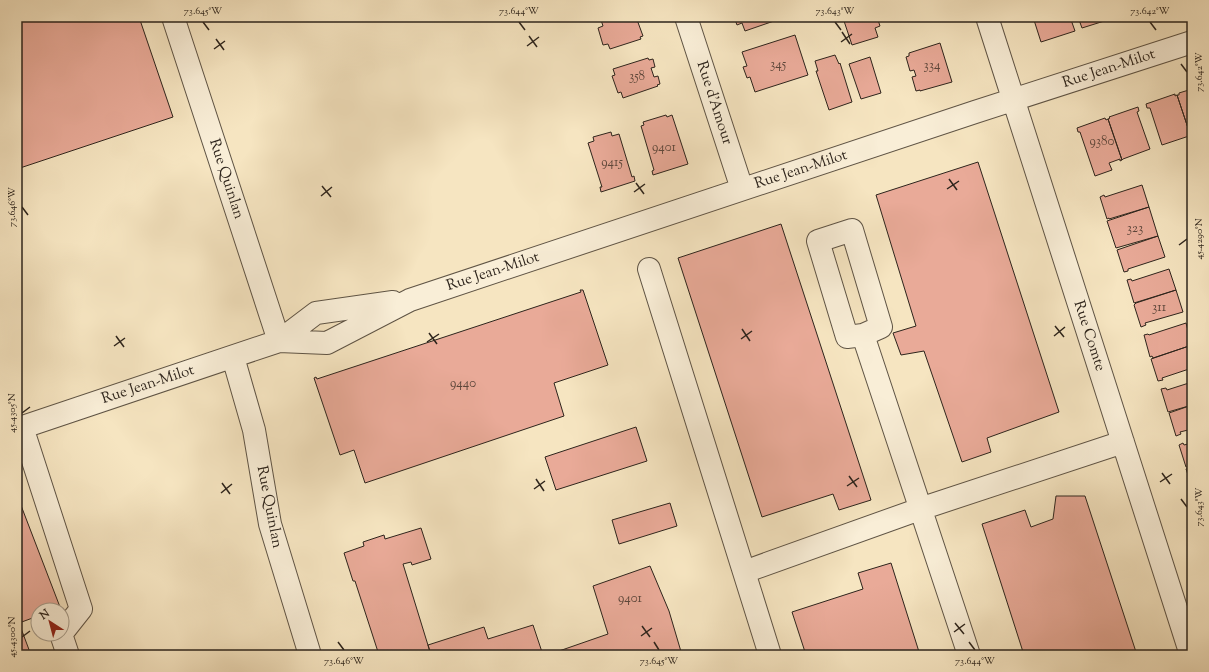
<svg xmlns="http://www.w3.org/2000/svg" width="1209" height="672" viewBox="0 0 1209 672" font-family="'Sorts Mill Goudy',serif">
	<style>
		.building { fill: #e9aa98; stroke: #2d241c }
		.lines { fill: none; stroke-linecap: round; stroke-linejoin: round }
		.minor-casing { stroke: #5f5445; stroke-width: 24 }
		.minor { stroke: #f9eed7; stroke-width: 22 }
		.ticks { fill: none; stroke: #2d241c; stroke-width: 1.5 }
		.labels { text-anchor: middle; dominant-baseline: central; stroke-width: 3; stroke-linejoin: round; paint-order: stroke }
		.number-label { font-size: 13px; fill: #5c463b }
		.street-label { font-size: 15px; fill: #2d241c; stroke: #f9eed7 }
		.neatline { fill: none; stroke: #2d241c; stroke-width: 1.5 }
		.ticks-label { font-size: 10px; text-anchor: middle; fill: #2d241c }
	</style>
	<rect width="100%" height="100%" fill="#f6e5c1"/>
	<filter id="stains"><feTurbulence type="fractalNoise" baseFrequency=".005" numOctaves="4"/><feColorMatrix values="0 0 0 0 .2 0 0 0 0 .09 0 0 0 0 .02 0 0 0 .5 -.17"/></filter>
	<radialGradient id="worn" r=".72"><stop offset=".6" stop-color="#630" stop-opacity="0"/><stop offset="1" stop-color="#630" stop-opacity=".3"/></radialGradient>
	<path class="building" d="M17,17H139L173,117L17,169Z
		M611,17H636L643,36L640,37L641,39L610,49L608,44L603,45L598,28L603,26L601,20Z
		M734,17H773L774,21L745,31L742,23L737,25Z
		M846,17H877L880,26L875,28L878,37L852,45L843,18Z
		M1033,17H1070L1075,31L1041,42Z
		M1078,17H1117L1082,28Z
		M795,35L808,75L755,92L750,77L747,78L743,67L747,66L742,52Z
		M940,43L952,82L920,91V90L916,91L912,77L916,76L914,70L910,71L906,57L909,56V53Z
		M835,55L839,64L840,63L852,102L829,110L816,71H818L815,61Z
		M870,57L881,93L861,99L849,64Z
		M648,58L649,60L653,59L655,67L651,68L654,77L658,76L660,84L657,85L658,86L623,98L621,92L618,93L612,76L615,75L613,69Z
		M1192,89V136L1191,137L1177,95H1179V93Z
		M1175,94V96L1177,95L1191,137L1189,136L1162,145L1150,108H1147L1146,104Z
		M1138,107L1139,111L1137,112L1150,149L1123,159L1122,160L1108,119L1110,118L1109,117Z
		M666,115L667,117L672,115L688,164L653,175L652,171L654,170L641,126L644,125L643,122Z
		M1105,118L1106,120L1108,119L1122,160L1120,161V159L1109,163L1112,170L1095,176L1080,132H1078L1077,128Z
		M611,132L612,136L619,134L632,177L634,176L635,181L601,192L600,187H602L588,143L594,141L593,137Z
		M978,162L1059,412L987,438L991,452L962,462L924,351L901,355L893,333L916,326L876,195Z
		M1142,185L1149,207L1109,219V218L1107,219L1100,197L1104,195L1105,197Z
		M1149,207L1158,236L1116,248L1107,221Z
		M781,224L871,500L839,510L833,494L762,517L678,258Z
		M1158,236L1165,257L1128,269V271L1124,272L1117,250Z
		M1169,269L1176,290L1134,303L1127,280L1131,279L1132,281Z
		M580,290H583L608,365L554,383L564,416L365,483L354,450L340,455L314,378L316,377L317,379L581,292Z
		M1176,290L1183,312L1145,323L1146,325L1141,327L1134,305L1136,303Z
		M1186,323L1192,345L1153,358L1152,356L1150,357L1144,335L1148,334L1149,335Z
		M1192,345V368L1162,378L1163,380L1158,381L1151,359Z
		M1192,382V405L1168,412L1161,389L1166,388L1167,390Z
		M1192,405V429L1180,432L1181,434L1176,436L1169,413Z
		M636,427L647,461L556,490L545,457Z
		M1183,443L1184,445L1192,443V466L1188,467H1186L1179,445Z
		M1192,466V487L1186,469Z
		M17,495L60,607L53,610H38V616L19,623L31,655H17Z
		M1056,496H1085L1137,655H1024L982,524L1025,510L1031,527L1053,519Z
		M670,503L677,526L619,544L612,520Z
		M421,528L431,559L412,565L411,562L403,564L431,655H379L355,581H353L344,553L364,546L363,542L384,535L385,539Z
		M891,563L920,655H806L792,612L863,589L858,573Z
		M650,566L669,611L682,655H561L559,651L608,634L593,586Z
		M533,625L543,655H431L428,645L484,627L488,639Z"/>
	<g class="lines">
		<defs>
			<path id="minor" d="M173,17L279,341
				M686,17L742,189
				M987,17L1191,655
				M852,230L881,327L863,335L847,337L818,241Z
				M649,269L744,572
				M863,335L969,655
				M279,341L327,343L410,300L975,112L1192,42
				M233,357L254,430L270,524L310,655
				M22,427L81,609L62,633
				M17,429L279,341L316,313L393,302
				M61,634L68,655
				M770,655L744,572L920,509L1123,442"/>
		</defs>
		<use href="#minor" class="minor-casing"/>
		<use href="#minor" class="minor"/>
	</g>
	<path class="ticks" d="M203,22L209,30M519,22L525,30M835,22L841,30M1150,22L1156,30M842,32L850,44M529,36L537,47M216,39L224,50M841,42L852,34M527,46L539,37M214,49L225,41M1181,64L1187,72M949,179L957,190M636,183L644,194M322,186L331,197M947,189L959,181M634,192L645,184M321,196L332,187M22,207L28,215M1179,245L1187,239M1055,326L1064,337M742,329L750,341M429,333L437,344M116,336L124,347M1054,336L1065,327M741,339L752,331M427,342L439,334M114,346L125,338M22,413L30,407M1162,473L1170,484M849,476L857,487M536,479L544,491M1160,482L1172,474M222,483L230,494M847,486L859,478M534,489L545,481M221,493L232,484M1181,499L1187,507M955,623L964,634M642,626L650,637M954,632L965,624M641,636L652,628M22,637L30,631M338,642L344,650M654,642L659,650M969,642L975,650"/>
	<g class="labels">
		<g class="number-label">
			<text x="778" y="65">345</text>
			<text x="932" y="66">334</text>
			<text x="637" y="77">358</text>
			<text x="1102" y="142">9380</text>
			<text x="664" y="148">9401</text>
			<text x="612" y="163">9415</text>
			<text x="1135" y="229">323</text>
			<text x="1159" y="308">311</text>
			<text x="463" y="384">9440</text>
			<text x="630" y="599">9401</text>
		</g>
		<g class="street-label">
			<text transform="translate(1109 69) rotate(-18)">Rue Jean-Milot</text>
			<text transform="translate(714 103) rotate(72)">Rue d'Amour</text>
			<text transform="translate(801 170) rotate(-18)">Rue Jean-Milot</text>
			<text transform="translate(226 179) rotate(72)">Rue Quinlan</text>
			<text transform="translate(493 272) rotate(-18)">Rue Jean-Milot</text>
			<text transform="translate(1089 336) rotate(72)">Rue Comte</text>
			<text transform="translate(148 385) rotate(-18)">Rue Jean-Milot</text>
			<text transform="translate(269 507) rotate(79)">Rue Quinlan</text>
		</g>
	</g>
	<rect width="1209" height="672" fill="none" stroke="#f6e5c1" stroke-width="44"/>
	<g transform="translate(50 622) rotate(324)"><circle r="19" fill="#f9eed7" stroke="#a79d8c"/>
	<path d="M0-3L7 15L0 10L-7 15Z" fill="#8f2418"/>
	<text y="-6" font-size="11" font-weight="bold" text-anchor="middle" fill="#2d241c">N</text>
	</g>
	<rect x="22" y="22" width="1165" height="628" class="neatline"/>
	<g class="ticks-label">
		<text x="203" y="14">73.645°W</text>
		<text x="519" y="14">73.644°W</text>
		<text x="835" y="14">73.643°W</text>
		<text x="1150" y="14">73.642°W</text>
		<text transform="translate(1198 72) rotate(-90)" y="4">73.642°W</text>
		<text transform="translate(11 207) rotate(-90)" y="4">73.646°W</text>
		<text transform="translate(1198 239) rotate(-90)" y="4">45.4290°N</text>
		<text transform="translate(11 413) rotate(-90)" y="4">45.4305°N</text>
		<text transform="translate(1198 507) rotate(-90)" y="4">73.643°W</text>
		<text transform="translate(11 637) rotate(-90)" y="4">45.4300°N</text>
		<text x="344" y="664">73.646°W</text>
		<text x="659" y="664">73.645°W</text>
		<text x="975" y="664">73.644°W</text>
	</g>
	<rect width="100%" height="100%" filter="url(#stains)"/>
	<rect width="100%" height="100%" fill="url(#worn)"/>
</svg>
